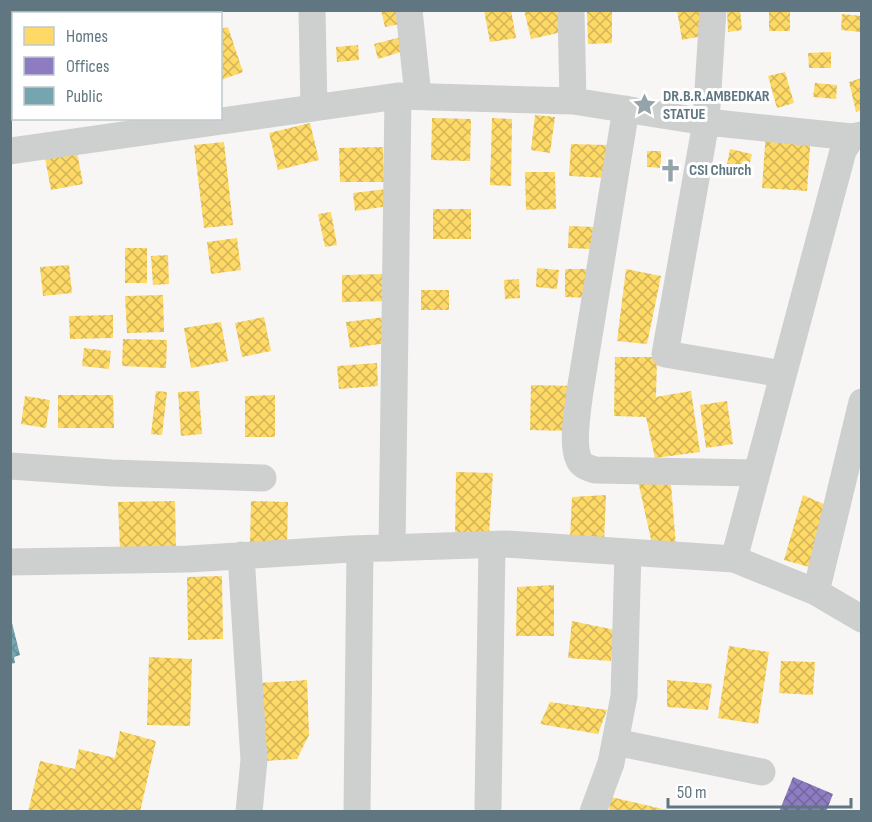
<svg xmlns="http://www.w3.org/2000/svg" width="872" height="822" viewBox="0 0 872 822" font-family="'Sofia Sans Condensed',sans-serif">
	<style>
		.homes { fill: url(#homes-cross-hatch) }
		.offices { fill: url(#offices-cross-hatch) }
		.public { fill: url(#public-cross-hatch) }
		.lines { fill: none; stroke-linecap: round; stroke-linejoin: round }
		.minor { stroke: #ced0d0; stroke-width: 27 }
		.labels { text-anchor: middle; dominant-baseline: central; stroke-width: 6; stroke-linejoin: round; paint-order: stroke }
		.poi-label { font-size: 16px; font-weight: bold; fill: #607781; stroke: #fff; text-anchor: start }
	</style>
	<defs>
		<pattern id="homes-cross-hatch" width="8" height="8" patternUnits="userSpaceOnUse" patternTransform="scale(1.5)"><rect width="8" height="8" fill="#ffd966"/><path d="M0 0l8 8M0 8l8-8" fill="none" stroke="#d2b559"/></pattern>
		<pattern id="offices-cross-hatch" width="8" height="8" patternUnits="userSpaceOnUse" patternTransform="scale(1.5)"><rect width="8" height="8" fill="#8e7cc3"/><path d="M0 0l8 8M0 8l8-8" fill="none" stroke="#72669c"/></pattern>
		<pattern id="public-cross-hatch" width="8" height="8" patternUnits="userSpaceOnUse" patternTransform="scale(1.5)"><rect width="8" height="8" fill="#76a5af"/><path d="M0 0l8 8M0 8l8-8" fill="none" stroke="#648b94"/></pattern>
	</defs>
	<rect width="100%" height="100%" fill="#f7f6f5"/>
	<path class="homes" d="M19,10H34L35,14H14V28L10,29V12Z
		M61,10H108L109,14H52Z
		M381,10H407L409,22L385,27Z
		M484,10H511L516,38L490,42Z
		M524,10H557L562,32L531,39Z
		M677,10H703L707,35L682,40Z
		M727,10H740L742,30L728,32Z
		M769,10H790V31H769Z
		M587,12H612V43L588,44Z
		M842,14L862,16V32L841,30Z
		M228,27L243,72L221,80L220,29Z
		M401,37L404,51L378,59L374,44Z
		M358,45L359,60L337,62L336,47Z
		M831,52V68H809L808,53Z
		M785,72L794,103L777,108L768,76Z
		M862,78V110L856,112L849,82Z
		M815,83L837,85L836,99L813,97Z
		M535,115L555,117L550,153L531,150Z
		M432,118L471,119L470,161L431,160Z
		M492,118L512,119L511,186L490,185Z
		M310,123L319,160L278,170L269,133Z
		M766,131L811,134L807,191L762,188Z
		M224,142L233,225L204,228L194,145Z
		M571,144L610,145L609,178L569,176Z
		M383,147L384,182H340L339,148Z
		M730,149L752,154L747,175L726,170Z
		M647,151H661V168L647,167Z
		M77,152L83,184L51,190L45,158Z
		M525,172H555L556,209L526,210Z
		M387,189L389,206L355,211L353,193Z
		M433,209H471V239H433Z
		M331,212L337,245L325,247L318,214Z
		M569,226L594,227L592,249L568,248Z
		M237,238L241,270L211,274L207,242Z
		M125,248H147V283H125Z
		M168,255L169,284L153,285L151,256Z
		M69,265L72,293L43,296L40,267Z
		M537,268L559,270L557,289L536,287Z
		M565,269H593V298L565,297Z
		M626,269L661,276L647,344L617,341Z
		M388,274L389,301L342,302V275Z
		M519,279L520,298L505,299L504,280Z
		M421,290H449V310H421Z
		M163,295L164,332L127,333L125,296Z
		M113,315V338L70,339L69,316Z
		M264,317L271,351L242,357L235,323Z
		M385,317L388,343L350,348L346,322Z
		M221,322L228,361L191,368L184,328Z
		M123,339L167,340L166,368L122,366Z
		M84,348L111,351L109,369L82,366Z
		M615,357H657L656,397L691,391L700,452L655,458L646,417L614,416Z
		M377,363L378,386L339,389L337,366Z
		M531,385L574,386L573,431L530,430Z
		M156,391L167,392L162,435L151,434Z
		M199,391L202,434L181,436L178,392Z
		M58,395H113L114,428H58Z
		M275,395V437H245V396Z
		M25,396L50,400L46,428L21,424Z
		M727,401L733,444L706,448L700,405Z
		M456,472L493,473L489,534L455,538Z
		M638,481L671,485L676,546L652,544Z
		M606,495L604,542L570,539L572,497Z
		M803,495L826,505L813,568L784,560Z
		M175,501L176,549L120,550L118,502Z
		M251,501L288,502L287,546L250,545Z
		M222,576L223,639L188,640L187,577Z
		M554,585V636H516L517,587Z
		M572,621L615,630L611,661L568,658Z
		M729,646L769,652L758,724L718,718Z
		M149,657L192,659L190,726L147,725Z
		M781,661L815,662L813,695L779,693Z
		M307,680L309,735L297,759L264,761L259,683Z
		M667,680L712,684L708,710L667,707Z
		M550,702L607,710L598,734L540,724Z
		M120,731L156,741L140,812H28L40,761L75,769L79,749L115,758Z
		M611,797L671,811V812H609Z"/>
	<path class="offices" d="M793,777L833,794L826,812H779Z"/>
	<path class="public" d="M11,619L20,655L14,657L15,663L10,664Z"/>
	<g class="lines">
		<path class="minor" d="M312,10L314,108
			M409,10L418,96
			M571,10L573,101
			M713,10L706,122L665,354L783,374
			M626,109L580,391C578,409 571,444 579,460C582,466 588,468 595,470L756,473
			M10,151L398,96L573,101L706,122L852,137
			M10,466L112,473L263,478
			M392,548L398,96
			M241,555L254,760L249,812
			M734,559L843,151L852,137L862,135
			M10,562L189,559L351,549L506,544L734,559L816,592L862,619
			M816,592L862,402
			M615,742L762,772
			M488,808L492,545
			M357,812L360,549
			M593,812L611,763L624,696L628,552"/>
	</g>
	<defs>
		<symbol id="sight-bare" viewBox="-9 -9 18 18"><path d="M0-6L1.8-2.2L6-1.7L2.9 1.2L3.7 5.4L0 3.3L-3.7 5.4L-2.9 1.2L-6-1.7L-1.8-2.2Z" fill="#95a3aa" stroke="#fff" stroke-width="2.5" paint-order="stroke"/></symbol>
		<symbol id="church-bare" viewBox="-9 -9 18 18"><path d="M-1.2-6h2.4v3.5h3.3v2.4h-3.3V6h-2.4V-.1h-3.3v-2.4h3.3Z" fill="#95a3aa" stroke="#fff" stroke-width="2.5" paint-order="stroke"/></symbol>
	</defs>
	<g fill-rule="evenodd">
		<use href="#sight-bare" x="628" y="88" width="33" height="33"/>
		<use href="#church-bare" x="654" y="154" width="33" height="33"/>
	</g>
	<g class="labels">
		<g class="poi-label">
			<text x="663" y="96">DR.B.R.AMBEDKAR<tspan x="663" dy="18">STATUE</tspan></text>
			<text x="689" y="170">CSI Church</text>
		</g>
	</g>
	<rect width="872" height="822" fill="none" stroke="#607781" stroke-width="24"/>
	<rect x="12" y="12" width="210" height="108" fill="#ffffff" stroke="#bfc9cd" stroke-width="1.5"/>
	<rect x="24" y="27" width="30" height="18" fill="#ffd966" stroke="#bfc9cd" stroke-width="1.5"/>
	<text x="66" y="42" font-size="18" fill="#607781">Homes</text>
	<rect x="24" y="57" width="30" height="18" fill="#8e7cc3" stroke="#bfc9cd" stroke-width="1.5"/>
	<text x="66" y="72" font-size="18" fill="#607781">Offices</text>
	<rect x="24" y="87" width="30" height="18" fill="#76a5af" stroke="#bfc9cd" stroke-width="1.5"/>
	<text x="66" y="102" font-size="18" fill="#607781">Public</text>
	<path d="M668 798v9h183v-9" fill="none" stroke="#607781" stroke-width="3"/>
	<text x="677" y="798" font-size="18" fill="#607781" stroke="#ffffff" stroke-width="4.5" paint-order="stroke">50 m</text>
</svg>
